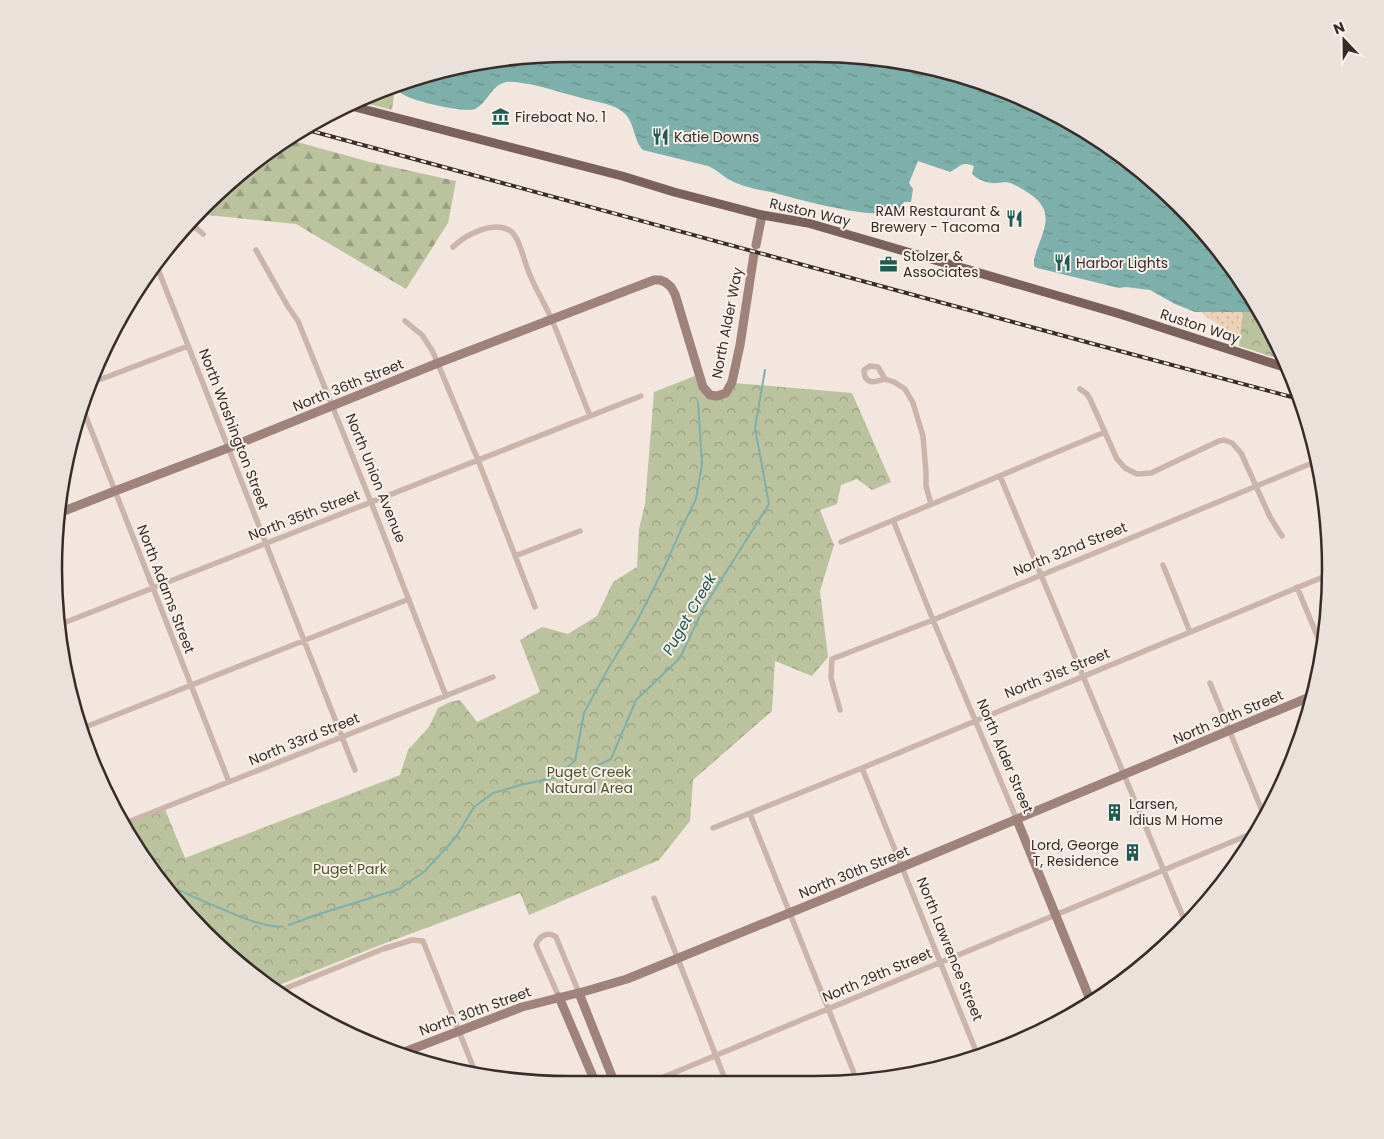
<svg xmlns="http://www.w3.org/2000/svg" width="1384" height="1139" viewBox="0 0 1384 1139" font-family="Poppins,sans-serif">
	<style>
		.forest { fill: url(#forest-firs) }
		.sand { fill: url(#sand-dots) }
		.park { fill: url(#park-crowns) }
		.water { fill: url(#water-ripples) }
		.lines { fill: none; stroke-linecap: round; stroke-linejoin: round }
		.stream { stroke: #7db0aa; stroke-width: 2 }
		.street { stroke: #cbb4aa; stroke-width: 5.5 }
		.secondary { stroke: #9f837b; stroke-width: 9 }
		.primary { stroke: #7a615b; stroke-width: 9 }
		.rail-casing { stroke: #382c29; stroke-width: 4 }
		.rail { stroke: #faf1eb; stroke-width: 2; stroke-dasharray: 5.5; stroke-linecap: butt }
		.labels { text-anchor: middle; dominant-baseline: central; stroke-width: 4; stroke-linejoin: round; paint-order: stroke }
		.poi-label { font-size: 14px; fill: #382c29; stroke: #faf1eb; text-anchor: start }
		.street-label { font-size: 14px; fill: #382c29; stroke: #faf1eb }
		.park-label { font-size: 14px; fill: #4d562d; stroke: #faf1eb }
		.water-label { font-size: 15px; font-style: italic; fill: #1f5a55; stroke: #faf1eb }
		.rim { fill: none; stroke: #382c29; stroke-width: 2.5 }
	</style>
	<defs>
		<pattern id="forest-firs" width="22" height="20" patternUnits="userSpaceOnUse" patternTransform="scale(1.25)"><rect width="22" height="20" fill="#bbc29e"/><path d="M5 1l3.5 6h-7zM16 11l3.5 6h-7z" fill="#999e81"/></pattern>
		<pattern id="sand-dots" width="8" height="8" patternUnits="userSpaceOnUse" patternTransform="scale(1.25)"><rect width="8" height="8" fill="#edd2b5"/><path d="M2 2h.1M6 6h.1" fill="none" stroke="#ccb49c" stroke-width="1.8" stroke-linecap="round"/></pattern>
		<pattern id="park-crowns" width="20" height="18" patternUnits="userSpaceOnUse" patternTransform="scale(1.25)"><rect width="20" height="18" fill="#bbc29e"/><path d="M2 6a3 3 0 1 1 6 0M12 15a3 3 0 1 1 6 0" fill="none" stroke="#999e81"/></pattern>
		<pattern id="water-ripples" width="26" height="14" patternUnits="userSpaceOnUse" patternTransform="scale(1.25)"><rect width="26" height="14" fill="#7db0aa"/><path d="M2 4q2-2 4 0t4 0M15 11q2-2 4 0t4 0" fill="none" stroke="#678f8a"/></pattern>
	</defs>
	<rect width="100%" height="100%" fill="#f2e6de"/>
	<path class="forest" d="M290,140L370,162L456,181L448,223L406,289L296,224L197,214L205,205Z"/>
	<path class="sand" d="M1202,312H1259L1277,342L1271,348L1222,333L1217,323L1206,317Z"/>
	<path class="park" d="M395,88L392,110L361,102Z
		M1243,312H1259L1277,342L1285,361L1239,346Z
		M695,376L698,384L710,398L734,383L852,393L891,482L872,490L857,479L841,485L837,504L820,510L834,545L820,591L828,657L812,676L775,661L772,711L693,780L690,821L659,860L529,915L520,893L383,944L274,987L230,957L160,883L123,824L164,807L185,858L400,775L408,750L429,727L438,708L450,702L460,700L477,722L540,692L520,640L542,627L568,634L597,616L613,582L637,567L639,529L645,504L654,392Z"/>
	<path class="water" d="M570,54L849,55L915,64L1012,93L1073,123L1155,182L1224,256L1259,312H1195L1175,304L1150,290L1126,287L1119,288L1037,268L1034,266V260C1040,234 1059,214 1030,194C1022,189 1014,183 1005,182C1003,182 1000,183 997,183C989,184 978,180 972,174L974,166C960,161 961,167 950,172L918,161L909,183L913,189L911,202H904L899,211C875,221 801,200 775,193C761,190 747,188 734,182C724,178 718,170 708,166L643,150C633,140 635,122 624,113C615,104 597,102 585,99C566,94 548,88 529,84C521,83 510,80 503,83C491,87 487,103 475,109C464,113 419,102 408,97C403,95 399,92 395,88L436,71Z"/>
	<g class="lines">
		<path class="stream" d="M556,776L575,761L584,713L609,667L637,621L665,566L683,525L696,499L702,464L698,402
			M158,879C179,891 200,900 222,909C241,917 258,925 279,927
			M289,925L316,915L399,889L425,871L456,837L474,807L493,793L520,785L586,771L611,759L636,700L680,658L704,607L769,504L755,428L765,370"/>
		<path class="street" d="M186,228L195,227L203,234
			M453,247C465,235 492,221 509,230C520,236 524,263 530,275C536,290 545,304 552,320C565,351 577,384 590,416
			M256,250L287,305L298,321L371,502L446,696
			M156,264L355,770
			M405,321L422,335L433,352L478,460L535,607
			M885,379C877,381 870,385 865,377L864,370L870,366L878,367L885,379L894,382L905,389L913,403L923,436L926,473V486L931,504
			M91,383L188,346
			M1080,389L1087,394L1090,399L1117,459L1125,468L1137,474L1151,473L1219,441L1224,440L1232,443L1241,453L1270,517L1282,536
			M81,404L229,782
			M1000,476L1186,924
			M893,520L933,620L1017,820
			M841,542L1105,432
			M515,556L580,531
			M1163,565L1190,632
			M1297,587L1323,650
			M61,624L641,396
			M1210,683L1265,818
			M840,710L831,678L832,659L933,620L1317,461
			M83,728L409,599
			M862,768L978,1056
			M750,814L858,1083
			M123,824L493,677
			M713,828L862,768L1328,575
			M654,898L727,1084
			M279,991L383,949L412,940L423,941L476,1074
			M559,997L536,945C539,936 548,931 556,937L579,993
			M644,1084L666,1076L1258,831"/>
		<path class="secondary" d="M756,245L762,215
			M59,513L115,491L228,448L438,363L654,280H660L665,282L671,287L675,294L703,387L710,395L717,396L726,393L732,382L740,345L754,254
			M1017,820L1091,1002
			M579,993L615,1084
			M559,997L596,1084
			M399,1054L522,1007L586,991L627,979L902,867L1312,696"/>
		<path class="primary" d="M351,106L622,176L674,192L762,215L808,223L1120,314L1287,368"/>
		<defs>
			<path id="rail" d="M304,129L1090,343L1299,399"/>
		</defs>
		<use href="#rail" class="rail-casing"/>
		<use href="#rail" class="rail"/>
	</g>
	<defs>
		<symbol id="museum-bare" viewBox="-9 -9 18 18"><path d="M0-6L6-3V-2H-6V-3ZM-5-1h2V3h-2ZM-1-1h2V3h-2ZM3-1h2V3H3ZM-6 4H6V6H-6Z" fill="#1f5a55" stroke="#faf1eb" stroke-width="2.5" paint-order="stroke"/></symbol>
		<symbol id="restaurant-bare" viewBox="-9 -9 18 18"><path d="M-5-6h1v4h1v-4h1v4h1v-4h1v5L-1.5 .5V6h-2V.5L-5-1ZM5-6V6H3V1.5H1.5Q1.5-4 5-6Z" fill="#1f5a55" stroke="#faf1eb" stroke-width="2.5" paint-order="stroke"/></symbol>
		<symbol id="office-bare" viewBox="-9 -9 18 18"><path d="M-6-3h4V-5.5h4V-3h4V5H-6ZM-1-4.5V-3h2v-1.5ZM-6 0V1H6V0Z" fill="#1f5a55" stroke="#faf1eb" stroke-width="2.5" paint-order="stroke"/></symbol>
		<symbol id="building-bare" viewBox="-9 -9 18 18"><path d="M-4-6H4V6H1V3H-1V6H-4ZM-2.5-4.3h1.7v1.8h-1.7ZM.8-4.3h1.7v1.8H.8ZM-2.5-1h1.7V.8h-1.7ZM.8-1h1.7V.8H.8Z" fill="#1f5a55" stroke="#faf1eb" stroke-width="2.5" paint-order="stroke"/></symbol>
	</defs>
	<g fill-rule="evenodd">
		<use href="#museum-bare" x="488" y="104" width="25" height="25"/>
		<use href="#restaurant-bare" x="648" y="124" width="25" height="25"/>
		<use href="#restaurant-bare" x="1002" y="206" width="25" height="25"/>
		<use href="#restaurant-bare" x="1050" y="250" width="25" height="25"/>
		<use href="#office-bare" x="876" y="252" width="25" height="25"/>
		<use href="#building-bare" x="1102" y="800" width="25" height="25"/>
		<use href="#building-bare" x="1120" y="840" width="25" height="25"/>
	</g>
	<g class="labels">
		<g class="poi-label">
			<text x="515" y="117">Fireboat No. 1</text>
			<text x="674" y="137">Katie Downs</text>
			<text x="1000" y="211" text-anchor="end">RAM Restaurant &amp;<tspan x="1000" dy="16">Brewery - Tacoma</tspan></text>
			<text x="903" y="256">Stolzer &amp;<tspan x="903" dy="16">Associates</tspan></text>
			<text x="1076" y="263">Harbor Lights</text>
			<text x="1129" y="804">Larsen,<tspan x="1129" dy="16">Idius M Home</tspan></text>
			<text x="1119" y="845" text-anchor="end">Lord, George<tspan x="1119" dy="16">T, Residence</tspan></text>
		</g>
		<g class="street-label">
			<text transform="translate(810 212) rotate(13)">Ruston Way</text>
			<text transform="translate(727 323) rotate(-79)">North Alder Way</text>
			<text transform="translate(1200 326) rotate(18)">Ruston Way</text>
			<text transform="translate(348 385) rotate(-22)">North 36th Street</text>
			<text transform="translate(234 429) rotate(69)">North Washington Street</text>
			<text transform="translate(376 478) rotate(68)">North Union Avenue</text>
			<text transform="translate(304 515) rotate(-21)">North 35th Street</text>
			<text transform="translate(1070 549) rotate(-22)">North 32nd Street</text>
			<text transform="translate(166 589) rotate(69)">North Adams Street</text>
			<text transform="translate(1057 673) rotate(-22)">North 31st Street</text>
			<text transform="translate(1228 717) rotate(-23)">North 30th Street</text>
			<text transform="translate(304 739) rotate(-22)">North 33rd Street</text>
			<text transform="translate(1005 756) rotate(67)">North Alder Street</text>
			<text transform="translate(854 872) rotate(-22)">North 30th Street</text>
			<text transform="translate(950 949) rotate(68)">North Lawrence Street</text>
			<text transform="translate(877 975) rotate(-23)">North 29th Street</text>
			<text transform="translate(475 1011) rotate(-20)">North 30th Street</text>
		</g>
		<g class="park-label">
			<text x="589" y="772">Puget Creek<tspan x="589" dy="16">Natural Area</tspan></text>
			<text x="350" y="869">Puget Park</text>
		</g>
		<g class="water-label">
			<text transform="translate(689 614) rotate(-60)">Puget Creek</text>
		</g>
	</g>
	<path d="M0 0H1384V1139H0ZM569 62H815A507 507 0 0 1 1322 569V569A507 507 0 0 1 815 1076H569A507 507 0 0 1 62 569V569A507 507 0 0 1 569 62Z" fill="#eae1db" fill-rule="evenodd"/>
	<path class="rim" d="M569 62H815A507 507 0 0 1 1322 569V569A507 507 0 0 1 815 1076H569A507 507 0 0 1 62 569V569A507 507 0 0 1 569 62Z"/>
	<g transform="translate(1344 40) rotate(338)" stroke="#faf1eb" stroke-width="4" paint-order="stroke">
	<path d="M0-4L9 19L0 12L-9 19Z" fill="#382c29"/>
	<text y="-8" font-size="14" font-weight="bold" text-anchor="middle" fill="#382c29">N</text>
	</g>
</svg>
